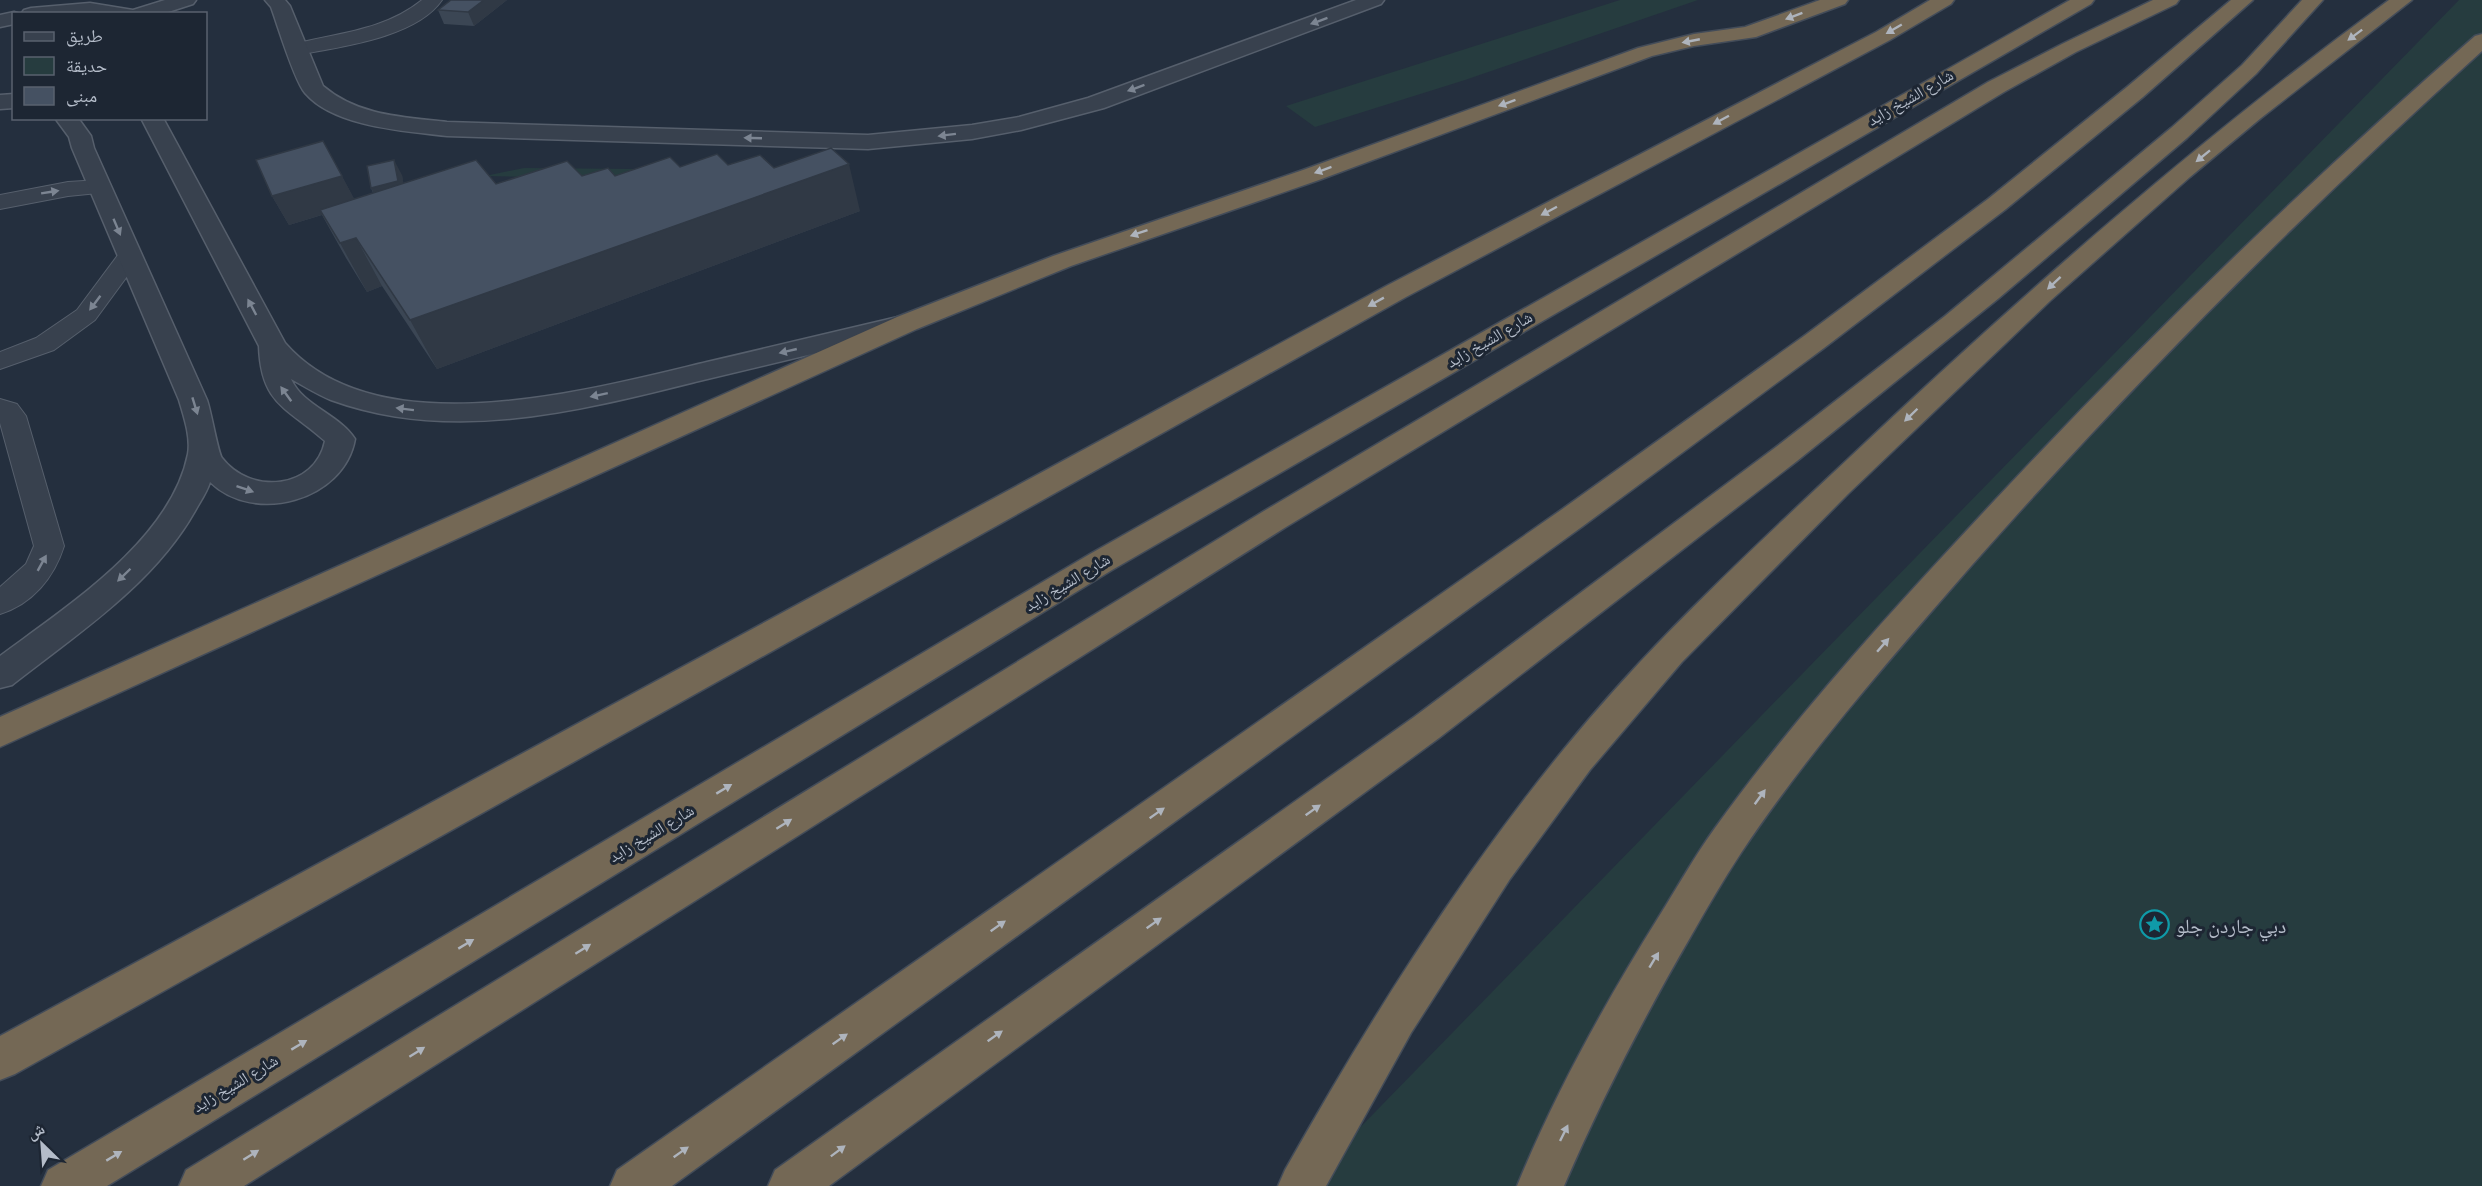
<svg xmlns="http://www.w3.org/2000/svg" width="2482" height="1186" viewBox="0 0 2482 1186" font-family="'Open Sans','Noto Naskh Arabic',sans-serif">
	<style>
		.green { fill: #263c3f }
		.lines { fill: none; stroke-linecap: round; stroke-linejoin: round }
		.lane-casing { stroke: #565f6c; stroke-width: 2 }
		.street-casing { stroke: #565f6c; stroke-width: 3 }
		.highway-casing { stroke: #434c59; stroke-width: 3 }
		.lane { fill: #38414e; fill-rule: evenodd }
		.street { fill: #38414e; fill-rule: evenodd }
		.highway { fill: #746855; fill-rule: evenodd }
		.wall { fill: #3b4654 }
		.shaded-wall { fill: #303945 }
		.building { fill: #455162; stroke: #303945; stroke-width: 1.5 }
		.oneway { fill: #aeb4bd }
		.oneway2 { fill: #7c8592 }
		.labels { text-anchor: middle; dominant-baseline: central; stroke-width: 6; stroke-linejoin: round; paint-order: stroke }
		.street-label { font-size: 16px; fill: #b4bcc9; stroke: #1d2633 }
		.near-poi-label { font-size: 20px; fill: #b4bcc9; stroke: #1d2633; text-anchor: start }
	</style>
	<rect width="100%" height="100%" fill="#242f3e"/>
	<path class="green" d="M1620,0H1698L1465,80L1315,127L1286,106Z
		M2459,0H2482V1186H1303Z
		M524,168L635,169L653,179L485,176Z"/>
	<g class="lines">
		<defs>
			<path id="lane" d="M422,0H442C416,38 339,47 297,55L290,53L287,49L290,45C336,33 384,31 422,0Z
				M100,180L108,182L111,187L108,192L68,196L0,209V195L68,182Z
				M130,249L139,251L142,256L95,320L54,350L0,369V352L36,338L77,310L121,251Z
				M0,399L17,404L26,416L64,546C54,578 32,604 0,614V587L26,564L34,546L0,423Z"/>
			<path id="street" d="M165,0H196L193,4L162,14H21L24,10L31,8L90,3L133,10Z
				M265,0H285L290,6L323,86C358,116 403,117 447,122L868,135L972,125L1019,117L1088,98L1356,0H1384L1381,4L1104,108L1021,130L972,139L868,149L447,136C405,131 334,127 305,93C294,80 278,26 271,7Z
				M14,12L20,14H14V24L0,27V15Z
				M14,94V108L0,109V95Z
				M55,118H78L91,136L94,148L207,400C211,411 218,453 222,458C250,495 315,490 325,441C287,407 261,405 259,346L141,118H163L285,343C377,449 589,390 707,362C772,347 837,331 902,316L912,318L915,324L912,330C841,347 770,364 699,381C579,411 452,444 331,400C318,395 304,386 291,379C303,406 339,414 355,439C344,501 254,525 210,482C207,492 200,502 195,511C154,584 77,634 12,685L0,688V656C66,607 171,540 188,454C191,437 184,417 179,400L72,148L69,137Z"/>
			<path id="highway" d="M1820,0H1848L1845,4L1756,37L1694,46L1652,56L1319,180L1071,266L917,329L0,747V717L897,317L1053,256L1303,170L1638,48L1694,34L1745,27Z
				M1930,0H1954L1951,4L1890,40L1406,297L15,1074L0,1080V1036L1388,285L1876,32Z
				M2070,0H2094L2091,4L1112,570L107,1186H41L48,1170L1090,554Z
				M2153,0H2179L2176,4L2076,52L2004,92L1286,527L244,1186H179L186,1170L1264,511L1988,82L2062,44Z
				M2231,0H2253L2143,97L2006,209L1824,348L1583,526L672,1186H610L617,1170L1561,510L1804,336L1988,199L2127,87Z
				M2302,0H2323L2256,74L2187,138L1999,298L1797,461L1439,738L829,1186H768L775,1170L1414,717L1776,447L1945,316L2171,128L2242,65Z
				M2389,0H2412L2261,118L2190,177L2050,301L1848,494L1682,662L1590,770L1510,879L1411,1033L1326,1186H1278L1285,1170C1368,1023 1457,880 1564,749C1649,644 1750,551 1849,458C2021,295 2198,140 2389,0Z
				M2482,34V51C2302,213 2132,384 1972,565C1891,658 1809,751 1741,853C1723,880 1707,908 1691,936C1644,1017 1601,1100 1564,1186H1517C1555,1093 1605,1003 1658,918C1677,888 1694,857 1715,828C1799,711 1897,605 1995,500C2147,337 2307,183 2475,36Z"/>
		</defs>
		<use href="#lane" class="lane-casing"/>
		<use href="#street" class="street-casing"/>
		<use href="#highway" class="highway-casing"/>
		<use href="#lane" class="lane"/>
		<use href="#street" class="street"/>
		<use href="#highway" class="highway"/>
	</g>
	<path class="wall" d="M507,0L474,26L444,24L438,10Z
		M323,141L354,199L373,193L371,188L402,175L403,184H496L582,176H615L680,167L728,165L774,168L860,211L437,369L382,286L367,292L346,258L322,215L289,225L272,196Z"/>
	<path class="shaded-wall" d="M484,0H507L474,26L468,12Z
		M323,141L357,204L289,225L272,196Z
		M394,160L402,175L406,197L379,203L371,188Z
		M849,164L860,211L437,369L410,320Z
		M356,238L382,286L367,292L340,243Z"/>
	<path class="building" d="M451,0H484L468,12L438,10Z
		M323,141L342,176L272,196L256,160Z
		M831,148L849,164L410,320L356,238L340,243L320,210L476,160L496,184L567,161L582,176L608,168L615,176L670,157L680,167L717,154L728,165L760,155L774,168Z
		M394,160L398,181L371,188L367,166Z"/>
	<defs><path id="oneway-solid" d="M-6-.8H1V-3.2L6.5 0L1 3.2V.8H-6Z" transform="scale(1.5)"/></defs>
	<g class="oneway">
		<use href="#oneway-solid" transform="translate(1794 16) rotate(159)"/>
		<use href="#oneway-solid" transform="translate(1894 29) rotate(150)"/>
		<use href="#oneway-solid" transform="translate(2355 35) rotate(143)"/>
		<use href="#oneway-solid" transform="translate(1691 41) rotate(169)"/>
		<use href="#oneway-solid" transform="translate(1507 103) rotate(160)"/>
		<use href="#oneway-solid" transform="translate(1721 120) rotate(152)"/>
		<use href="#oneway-solid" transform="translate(2203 156) rotate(141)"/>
		<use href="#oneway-solid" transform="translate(1323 170) rotate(160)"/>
		<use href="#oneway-solid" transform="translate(1549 211) rotate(152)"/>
		<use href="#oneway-solid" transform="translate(1139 233) rotate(161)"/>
		<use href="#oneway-solid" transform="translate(2054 283) rotate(137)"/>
		<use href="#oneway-solid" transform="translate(1376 302) rotate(151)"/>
		<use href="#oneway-solid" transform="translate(1911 415) rotate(136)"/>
		<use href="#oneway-solid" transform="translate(1883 645) rotate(-49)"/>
		<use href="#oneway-solid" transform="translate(724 789) rotate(-31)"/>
		<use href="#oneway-solid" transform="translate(1760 797) rotate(-54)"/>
		<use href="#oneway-solid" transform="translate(1313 810) rotate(-35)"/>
		<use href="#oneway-solid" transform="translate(1157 813) rotate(-35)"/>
		<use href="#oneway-solid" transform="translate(784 824) rotate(-32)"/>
		<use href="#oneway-solid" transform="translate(1154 923) rotate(-35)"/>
		<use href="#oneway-solid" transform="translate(998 926) rotate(-35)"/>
		<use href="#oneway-solid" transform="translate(466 944) rotate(-31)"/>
		<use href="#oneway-solid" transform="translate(583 949) rotate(-32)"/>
		<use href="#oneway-solid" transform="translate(1654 960) rotate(-59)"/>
		<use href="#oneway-solid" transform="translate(995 1036) rotate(-35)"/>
		<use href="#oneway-solid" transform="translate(840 1039) rotate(-35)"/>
		<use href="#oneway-solid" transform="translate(299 1045) rotate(-31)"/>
		<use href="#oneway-solid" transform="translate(417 1052) rotate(-32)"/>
		<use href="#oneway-solid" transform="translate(1564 1133) rotate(-64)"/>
		<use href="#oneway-solid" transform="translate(838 1151) rotate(-37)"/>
		<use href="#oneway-solid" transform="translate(681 1152) rotate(-35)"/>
		<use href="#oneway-solid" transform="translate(251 1155) rotate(-32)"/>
		<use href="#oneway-solid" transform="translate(114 1156) rotate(-31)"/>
	</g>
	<g class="oneway2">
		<use href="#oneway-solid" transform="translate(1319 21) rotate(160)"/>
		<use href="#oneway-solid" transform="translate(1136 88) rotate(160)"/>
		<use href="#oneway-solid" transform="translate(947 135) rotate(173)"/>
		<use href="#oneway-solid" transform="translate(753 138) rotate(-178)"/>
		<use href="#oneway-solid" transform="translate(50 192) rotate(-9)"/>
		<use href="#oneway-solid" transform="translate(117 227) rotate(67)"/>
		<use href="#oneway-solid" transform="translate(95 303) rotate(127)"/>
		<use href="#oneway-solid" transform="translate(252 307) rotate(-118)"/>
		<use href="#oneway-solid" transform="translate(788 351) rotate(167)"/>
		<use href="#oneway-solid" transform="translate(286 394) rotate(-126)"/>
		<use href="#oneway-solid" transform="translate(599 395) rotate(168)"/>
		<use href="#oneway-solid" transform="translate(195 406) rotate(73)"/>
		<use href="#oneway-solid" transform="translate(405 409) rotate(-173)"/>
		<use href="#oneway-solid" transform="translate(245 489) rotate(19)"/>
		<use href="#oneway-solid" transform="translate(42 563) rotate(-61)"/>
		<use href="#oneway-solid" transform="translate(124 575) rotate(136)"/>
	</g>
	<defs>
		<symbol id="sight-ring" viewBox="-11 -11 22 22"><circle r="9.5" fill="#1d2633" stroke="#0f9aa8" stroke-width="1.5"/><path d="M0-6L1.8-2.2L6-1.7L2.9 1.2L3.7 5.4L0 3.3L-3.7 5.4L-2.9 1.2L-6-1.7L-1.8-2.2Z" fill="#0f9aa8"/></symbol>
	</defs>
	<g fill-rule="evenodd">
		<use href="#sight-ring" x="2138" y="908" width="33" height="33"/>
	</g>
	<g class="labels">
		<g class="street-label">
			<text transform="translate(1910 97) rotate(-30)">شارع الشيخ زايد</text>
			<text transform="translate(1489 339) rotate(-30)">شارع الشيخ زايد</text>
			<text transform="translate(1067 582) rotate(-31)">شارع الشيخ زايد</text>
			<text transform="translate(651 833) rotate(-31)">شارع الشيخ زايد</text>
			<text transform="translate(235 1083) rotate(-31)">شارع الشيخ زايد</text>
		</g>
		<g class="near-poi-label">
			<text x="2176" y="925">دبي جاردن جلو</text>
		</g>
	</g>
	<rect x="12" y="12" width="195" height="108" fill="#1d2633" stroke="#59626f" stroke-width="1.5"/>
	<rect x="24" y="32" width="30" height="9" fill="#38414e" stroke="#59626f" stroke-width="1.5"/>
	<text x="66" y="42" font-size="18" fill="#b4bcc9">طريق</text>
	<rect x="24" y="57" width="30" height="18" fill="#263c3f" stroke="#59626f" stroke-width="1.5"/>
	<text x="66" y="72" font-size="18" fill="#b4bcc9">حديقة</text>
	<rect x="24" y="87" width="30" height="18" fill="#455162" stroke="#59626f" stroke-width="1.5"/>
	<text x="66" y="102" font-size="18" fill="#b4bcc9">مبنى</text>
	<g transform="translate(42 1144) rotate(335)" stroke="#1d2633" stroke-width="4.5" paint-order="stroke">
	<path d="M0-4.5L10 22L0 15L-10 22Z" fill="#b4bcc9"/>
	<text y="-9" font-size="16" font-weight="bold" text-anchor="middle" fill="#b4bcc9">ش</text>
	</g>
</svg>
